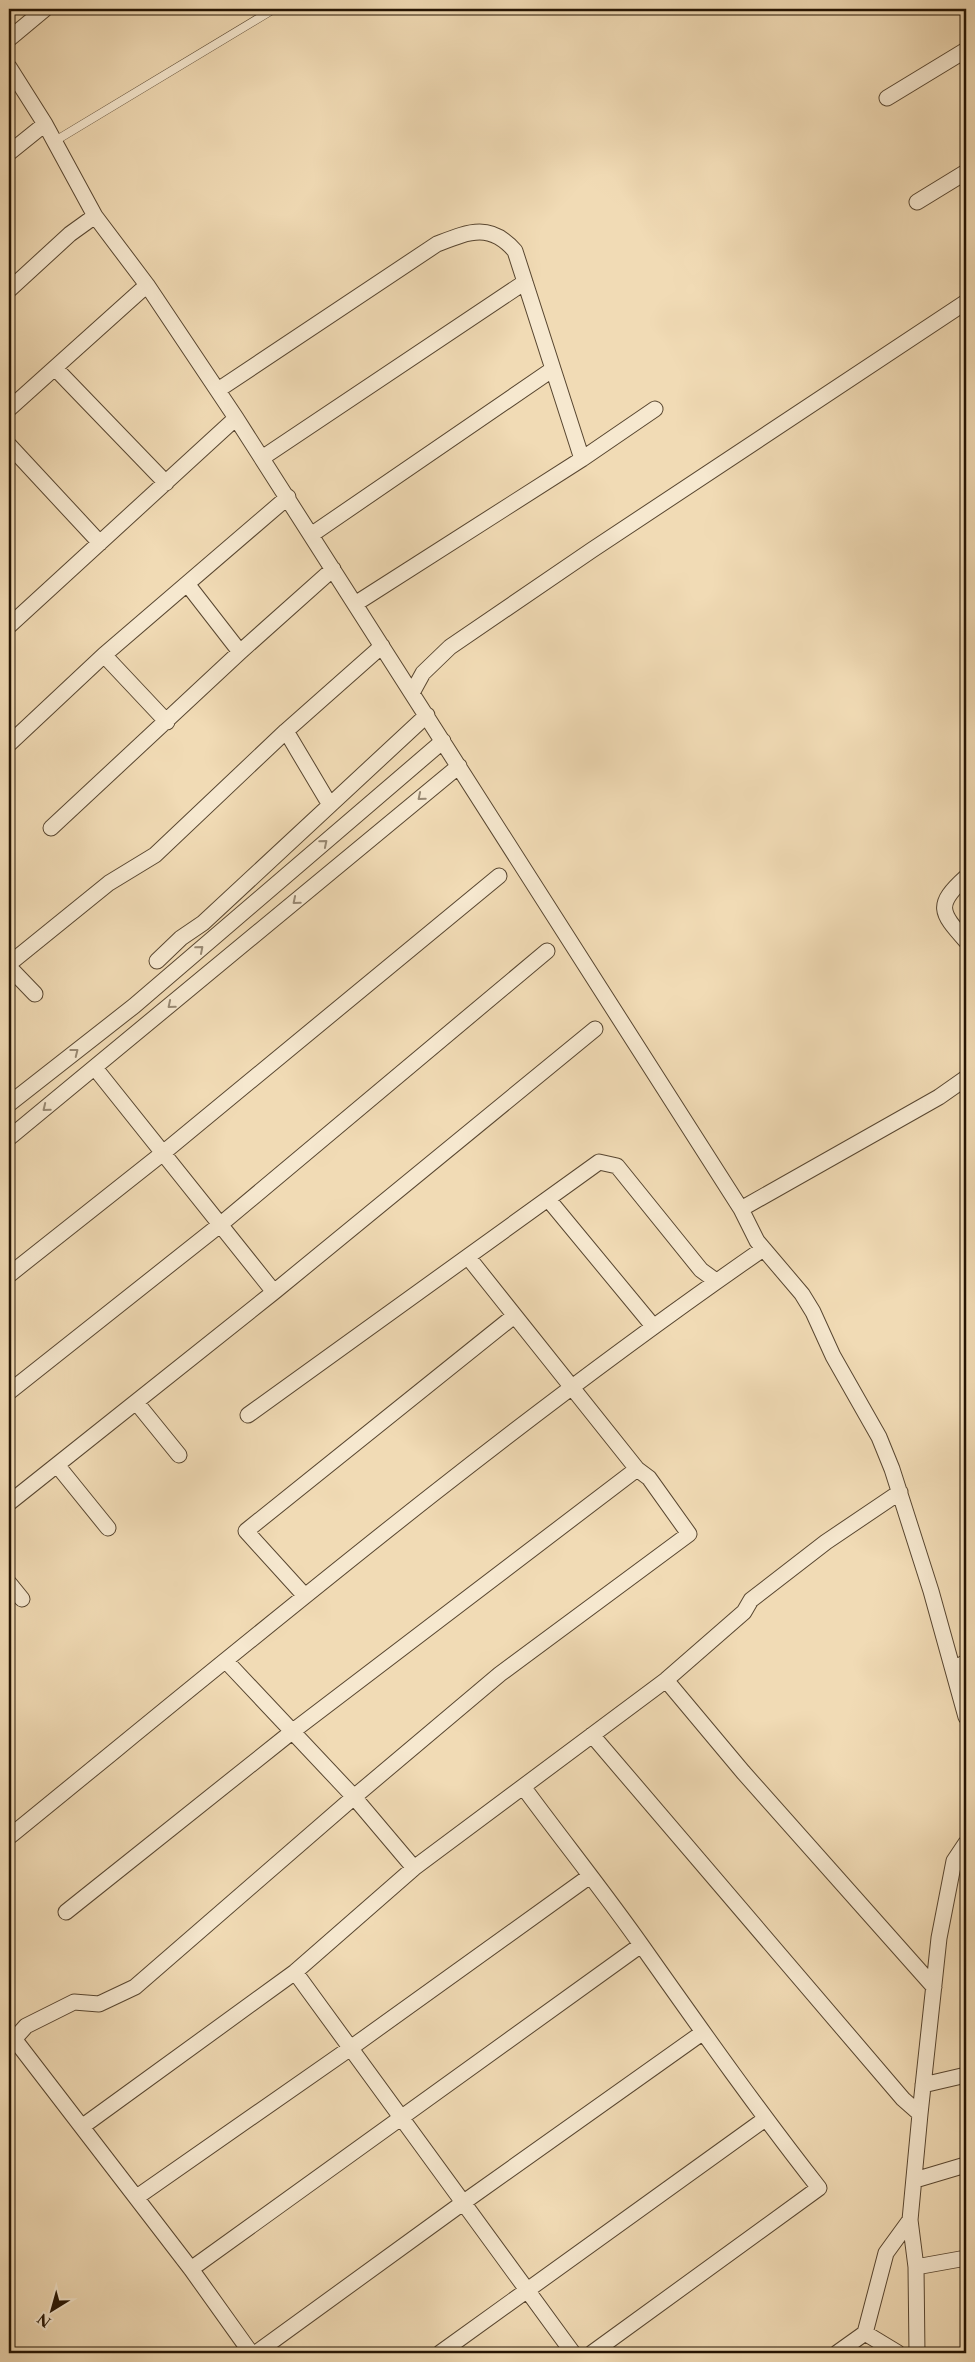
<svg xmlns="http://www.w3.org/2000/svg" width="975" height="2362" viewBox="0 0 975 2362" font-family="'Libre Caslon Text',serif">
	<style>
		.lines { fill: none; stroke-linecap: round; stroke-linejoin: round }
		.service-casing { stroke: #584630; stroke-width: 9 }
		.minor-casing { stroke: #584630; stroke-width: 17 }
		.service { stroke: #f6e8cf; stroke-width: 8 }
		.minor { stroke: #f6e8cf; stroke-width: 15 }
		.oneway { stroke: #988973 }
	</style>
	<rect width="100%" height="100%" fill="#f1dbb5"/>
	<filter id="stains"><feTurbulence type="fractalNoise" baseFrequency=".004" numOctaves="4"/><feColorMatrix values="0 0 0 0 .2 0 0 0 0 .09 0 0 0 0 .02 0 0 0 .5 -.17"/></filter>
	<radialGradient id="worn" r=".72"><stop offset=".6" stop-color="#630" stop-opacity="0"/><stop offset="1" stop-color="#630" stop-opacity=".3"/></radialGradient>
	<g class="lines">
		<defs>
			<path id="service" d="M55,141L274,9"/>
			<path id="minor" d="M9,39L45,9
				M9,67L45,124L95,216L147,285L236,418L741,1209L757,1241L802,1294L813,1312L833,1356L879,1437L892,1469L931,1591L966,1717
				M887,98L966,50
				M9,153L45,124
				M917,202L966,172
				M9,290L70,234L95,216
				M55,368L166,483
				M218,390L437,244C468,232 490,222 515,251L582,459
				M9,409L147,285
				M9,445L100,543
				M262,458L525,282
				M311,535L553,369
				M188,585L240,652
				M355,604L582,459L655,409
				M9,626L236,418
				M104,655L167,722
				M412,693L423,673L450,647L592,550L966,302
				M286,731L330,805
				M9,744L104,655L288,497
				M51,828L240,652L333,569
				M966,877C935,905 940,912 966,941
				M157,961L181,938L203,923L427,715
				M9,964L109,883L155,855L286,731L382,646
				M9,967L35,994
				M95,1068L274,1292
				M9,1104L134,1006L443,741
				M9,1138L459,766
				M548,1199L653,1326
				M741,1209L939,1097L966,1078
				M9,1275L163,1153L499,876
				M9,1392L221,1224L547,951
				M136,1402L179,1455
				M248,1415L599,1162L617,1166L701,1270L716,1281
				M57,1465L108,1528
				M9,1503L274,1292L595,1029
				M9,1583L22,1599
				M305,1596L246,1531L514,1316
				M226,1661L354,1797L414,1868
				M953,1670L966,1662
				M666,1680L743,1772L934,1987
				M592,1735L903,2099L920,2114
				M524,1788C563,1841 604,1892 642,1946C700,2028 757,2109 819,2188L592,2353
				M9,1837C256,1636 500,1431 763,1249
				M66,1912L293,1731L637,1469
				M295,1972L573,2353
				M15,2040L191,2269L251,2353
				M9,2045L26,2026L74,2002L99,2004L135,1987L354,1797L500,1674L689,1534L649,1478L637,1469L468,1257
				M923,2085L966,2075
				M83,2126L295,1972L414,1868L666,1680L744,1612L751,1600L826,1542L900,1492
				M915,2180L962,2166
				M137,2197L352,2047L590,1876
				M916,2267L966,2258
				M191,2269L641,1945
				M256,2353L464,2202L702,2033
				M440,2353L765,2119
				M837,2353L865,2333
				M898,2353L865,2333L886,2253L910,2220
				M917,2353L916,2267L910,2220L920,2114L939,1938L954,1861L966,1843"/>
		</defs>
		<use href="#service" class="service-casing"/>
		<use href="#minor" class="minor-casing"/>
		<use href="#service" class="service"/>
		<use href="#minor" class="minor"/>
	</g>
	<defs><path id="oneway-chevron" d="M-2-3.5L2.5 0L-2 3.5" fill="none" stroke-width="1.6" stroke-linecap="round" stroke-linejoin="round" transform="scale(1.25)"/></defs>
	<g class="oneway">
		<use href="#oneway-chevron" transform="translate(421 797) rotate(140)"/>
		<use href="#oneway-chevron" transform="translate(324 843) rotate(-40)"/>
		<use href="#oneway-chevron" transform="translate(296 901) rotate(140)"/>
		<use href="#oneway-chevron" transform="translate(200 949) rotate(-41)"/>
		<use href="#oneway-chevron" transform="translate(171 1005) rotate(140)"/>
		<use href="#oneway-chevron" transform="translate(75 1052) rotate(-38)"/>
		<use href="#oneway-chevron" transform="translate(46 1108) rotate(141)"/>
	</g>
	<rect width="975" height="2362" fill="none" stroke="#f1dbb5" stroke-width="30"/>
	<rect x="10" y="10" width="955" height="2342" fill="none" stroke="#251403" stroke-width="2.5"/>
	<rect x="15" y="15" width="945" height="2332" fill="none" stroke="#251403"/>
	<g transform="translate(52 2310) rotate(217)" stroke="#f6e8cf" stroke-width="4" paint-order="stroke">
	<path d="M0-4L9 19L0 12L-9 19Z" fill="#251403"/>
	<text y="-8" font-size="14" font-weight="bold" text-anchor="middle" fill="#251403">N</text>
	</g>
	<rect width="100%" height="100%" filter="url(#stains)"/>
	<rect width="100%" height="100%" fill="url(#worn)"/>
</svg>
